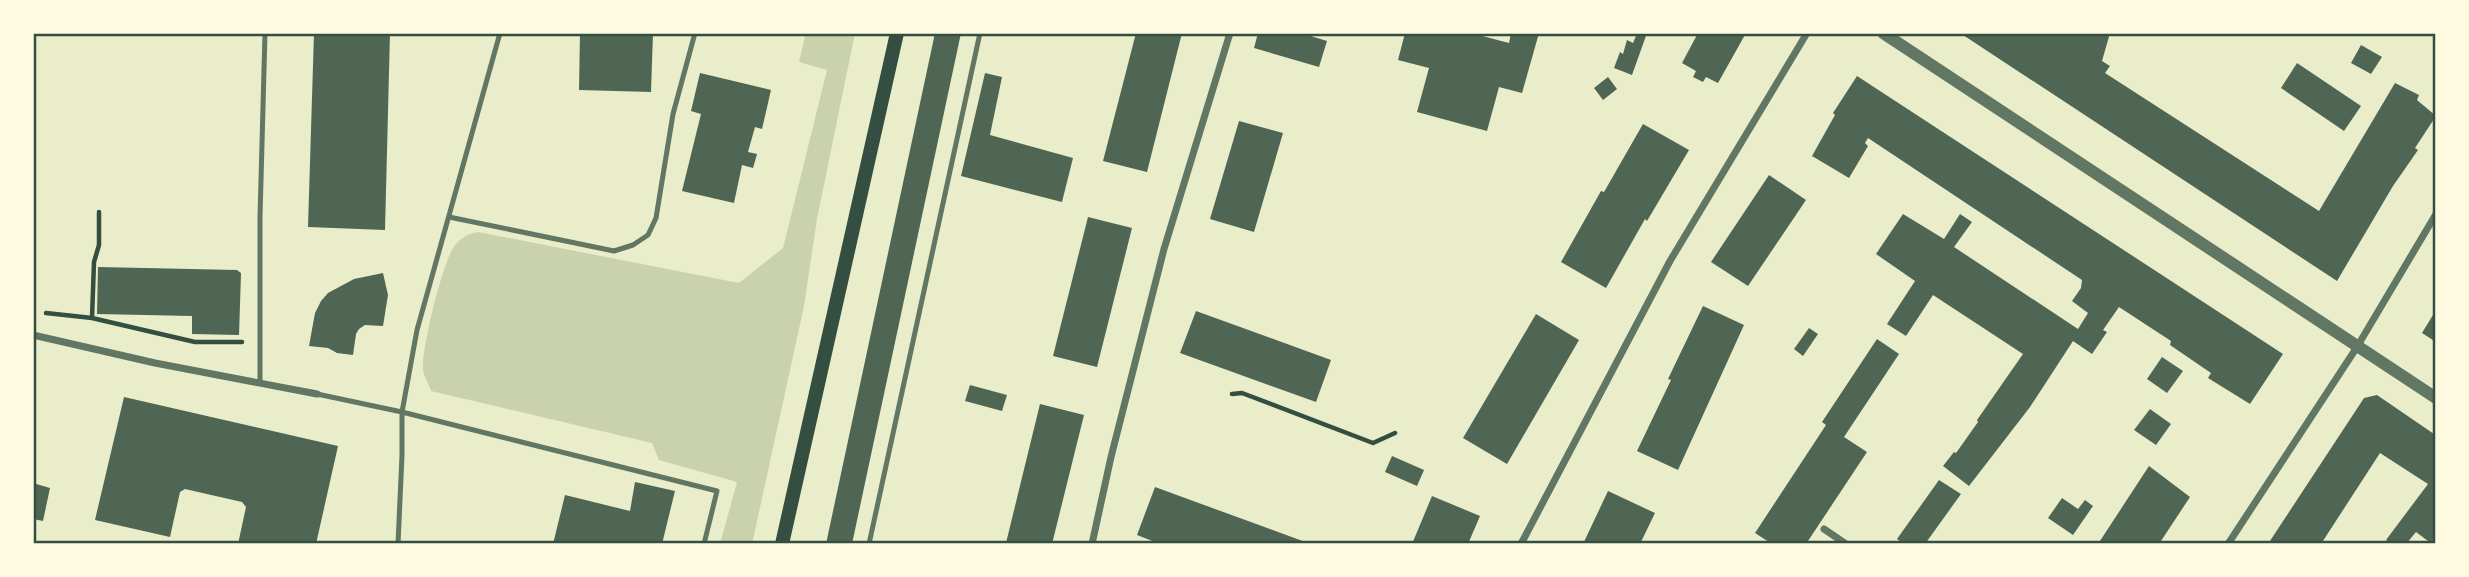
<svg xmlns="http://www.w3.org/2000/svg" width="2469" height="577" viewBox="0 0 2469 577" font-family="'Noto Sans',sans-serif">
	<style>
		.green { fill: #cad2ad }
		.building { fill: #4f6655 }
		.lines { fill: none; stroke-linecap: round; stroke-linejoin: round }
		.path { stroke: #344e41; stroke-width: 4.5 }
		.service { stroke: #617663; stroke-width: 5 }
		.minor { stroke: #617663; stroke-width: 7 }
		.tertiary { stroke: #617663; stroke-width: 12 }
		.secondary { stroke: #344e41; stroke-width: 14 }
		.neatline { fill: none; stroke: #344e41; stroke-width: 2.5 }
	</style>
	<rect width="100%" height="100%" fill="#e9edc9"/>
	<path class="green" d="M806,33H855L817,219L804,306L752,544H720L737,482L659,460L652,443L431,391C429,384 424,377 423,370C421,350 443,260 455,245C462,237 468,234 478,232L739,283L783,248L827,70L799,62Z"/>
	<path class="building" d="M314,33H390L385,230L308,227Z
		M580,33H653L651,92L579,90Z
		M935,33H961L852,544H826Z
		M1136,33H1182L1147,172L1103,161Z
		M1258,33H1301L1327,41L1319,67L1254,48Z
		M1405,33H1471L1509,43L1511,33H1539L1522,93L1499,87L1487,131L1417,112L1429,68L1398,60Z
		M1629,33H1647L1632,75L1614,68L1620,52L1623,54L1627,40L1633,43L1636,36Z
		M1698,33H1746L1718,83L1706,77L1703,82L1693,77L1696,71L1682,63Z
		M1960,33H2110L2102,61L2110,66L2105,73L2319,211L2395,83L2419,95L2417,100L2436,116L2415,148L2418,150L2393,186L2337,281Z
		M2361,45L2382,57L2371,74L2351,63Z
		M2297,63L2361,106L2344,131L2281,88Z
		M700,73L771,90L762,129L755,127L748,152L757,154L753,168L742,165L734,203L682,191L701,114L691,111Z
		M985,73L1002,77L990,135L1073,158L1062,202L961,176Z
		M1857,76L2283,354L2250,404L2208,378L2211,373L2170,345L2171,341L2119,307L2103,330L2107,332L2092,354L2073,341L2030,407L1969,486L1943,466L1954,452L1956,453L1978,422L1977,420L2023,354L1933,295L1906,336L1887,324L1915,281L1876,254L1903,214L1944,239L1960,214L1972,222L1954,247L2078,329L2088,313L2072,301L2081,288L2082,280L1868,138L1865,143L1868,146L1849,178L1812,156L1835,115L1833,113Z
		M1608,77L1617,89L1603,100L1594,88Z
		M1239,121L1283,133L1254,232L1210,219Z
		M1643,124L1689,150L1647,221L1645,219L1606,288L1561,262L1601,191L1604,192Z
		M1769,175L1806,200L1748,286L1711,262Z
		M1088,217L1132,228L1097,367L1053,356Z
		M98,267L237,270L241,273L239,335L192,334V316L97,314Z
		M383,273L388,295L383,326L365,325L359,329L356,334L353,355L337,353L328,348L309,346L315,313L321,301L328,293L354,279Z
		M1703,306L1744,325L1678,470L1637,451L1671,380L1668,379Z
		M2436,310V342L2422,333Z
		M1196,311L1331,360L1316,402L1180,353Z
		M1536,314L1579,340L1507,464L1463,438Z
		M1809,328L1818,334L1803,356L1794,349Z
		M1877,339L1899,354L1844,437L1867,452L1806,544H1772L1755,533L1826,425L1822,422Z
		M2162,357L2183,371L2167,393L2147,379Z
		M970,385L1007,395L1002,411L965,401Z
		M2377,395L2434,434L2436,432V501L2434,504L2436,505V544H2432L2416,532L2406,544H2392L2386,540L2428,484L2380,453L2321,544H2268L2364,398Z
		M124,397L338,446L316,544H238L246,507L242,502L185,489L180,492L170,537L95,520Z
		M1040,404L1084,415L1052,544H1007L1006,543Z
		M2150,409L2171,424L2156,445L2134,430Z
		M1392,456L1424,470L1417,486L1385,472Z
		M2149,466L2190,497L2159,544H2098Z
		M1939,480L1961,494L1925,544H1904L1897,539Z
		M635,482L675,491L662,544H553L565,495L630,511Z
		M33,483L50,488L43,521L33,519Z
		M1155,487L1308,543V544H1160L1137,535Z
		M1608,491L1655,513L1640,544H1583Z
		M1432,496L1480,516L1468,544H1412Z
		M2062,498L2078,509L2085,500L2093,506L2073,535L2048,518Z"/>
	<g class="lines">
		<path class="path" d="M46,313L92,318L195,342H242
			M92,318L94,262L99,245V212
			M1232,394L1242,393L1373,443L1395,433"/>
		<path class="service" d="M449,217L614,251L633,245L648,235L656,218L673,114L695,33
			M260,383V217L265,33
			M317,394L402,412L417,330L500,33
			M398,544L402,455V412L717,491L704,544
			M869,544L980,33"/>
		<path class="minor" d="M33,335L155,363L317,394
			M1824,529L1846,544
			M1092,544L1111,457L1164,249L1230,33
			M1521,544L1670,261L1807,33
			M2228,544L2357,347L2436,214"/>
		<path class="tertiary" d="M1883,33L2436,398"/>
		<path class="secondary" d="M782,544L897,33"/>
	</g>
	<rect width="2469" height="577" fill="none" stroke="#fefae0" stroke-width="70"/>
	<rect x="35" y="35" width="2399" height="507" class="neatline"/>
</svg>
